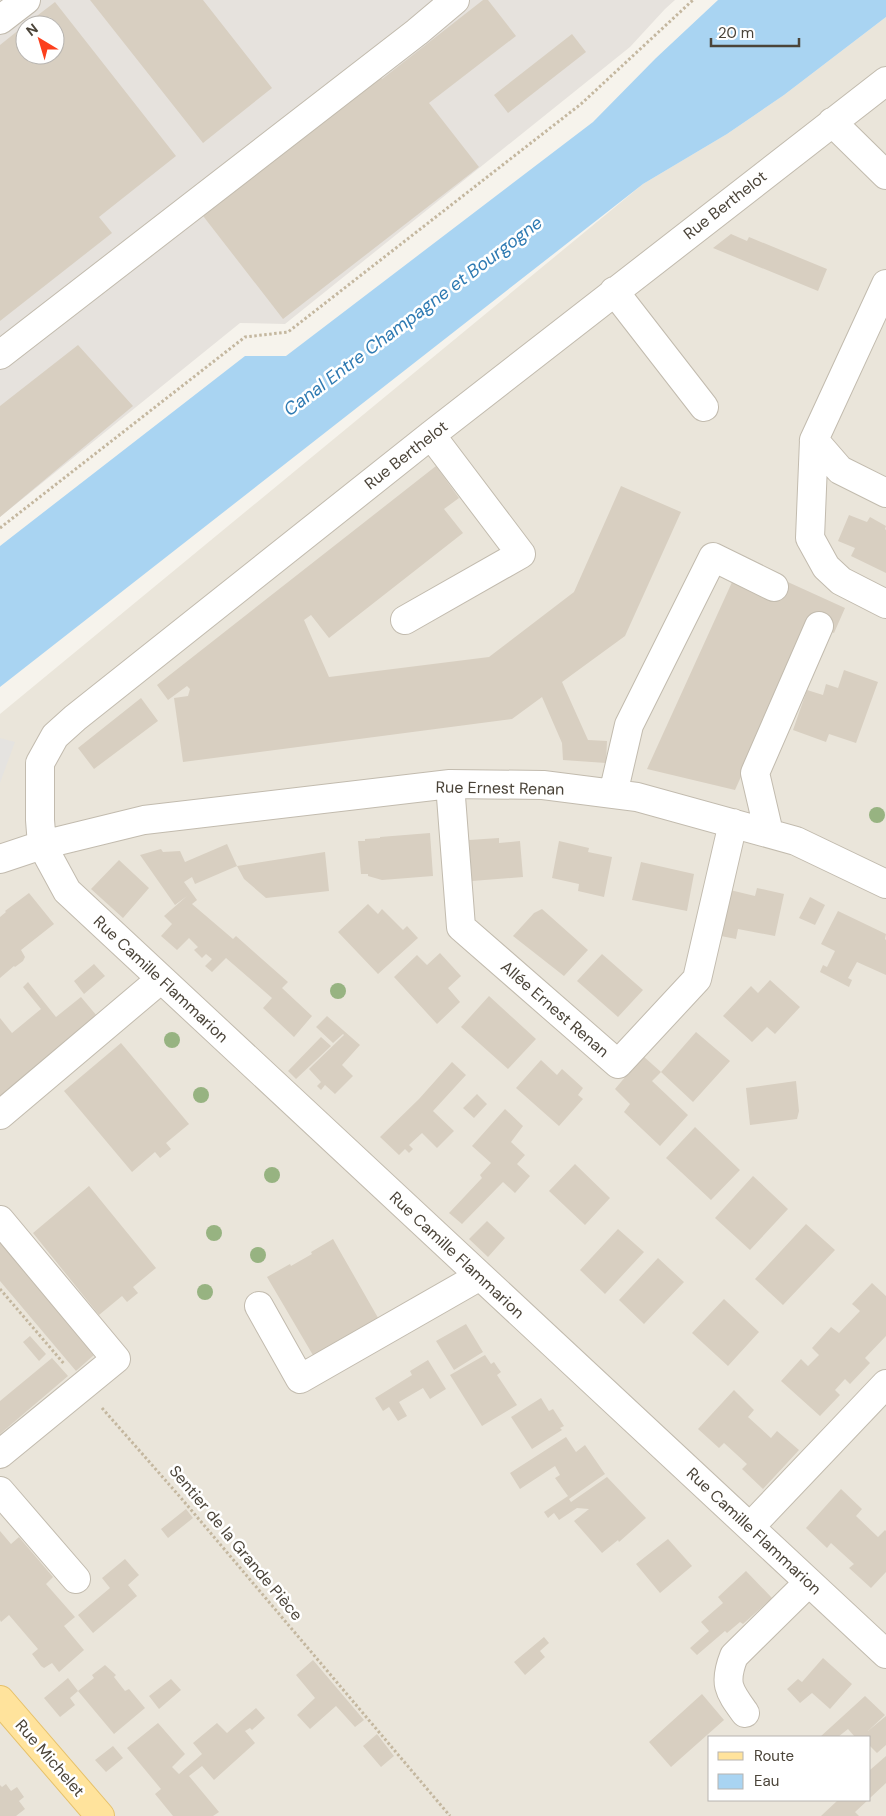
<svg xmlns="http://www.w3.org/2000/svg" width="886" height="1816" viewBox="0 0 886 1816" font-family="'DM Sans',sans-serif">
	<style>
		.residential { fill: #eae5da; fill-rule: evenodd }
		.industrial { fill: #e6e2dd; fill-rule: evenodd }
		.parking { fill: #e5e3e0 }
		.water { fill: #a9d4f2 }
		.building { fill: #d8cfc1 }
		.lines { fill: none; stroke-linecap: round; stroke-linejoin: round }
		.minor-casing { stroke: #c2bbae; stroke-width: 30 }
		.major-casing { stroke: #e6c16a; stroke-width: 30 }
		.path { stroke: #c4b79f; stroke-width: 3; stroke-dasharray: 2.5 2.5; stroke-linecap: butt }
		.minor { stroke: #fff; stroke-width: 28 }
		.major { stroke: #ffe39c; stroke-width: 28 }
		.tree { fill: #97b381 }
		.labels { text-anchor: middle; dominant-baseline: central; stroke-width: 5; stroke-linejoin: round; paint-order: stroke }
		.street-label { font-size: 16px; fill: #4b4439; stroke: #fff }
		.water-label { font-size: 18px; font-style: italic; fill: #2e7ab2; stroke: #fff }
	</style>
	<rect width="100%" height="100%" fill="#f6f3ec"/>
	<path class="residential" d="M886,17V1816H0V714L643,184L727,134L784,95ZM710,1737H870V1800H710Z"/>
	<path class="industrial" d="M0,0H675L665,9L630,47L285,324L240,323L0,517ZM25,25H55V55H25Z"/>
	<path class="parking" d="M0,738L15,742L0,783Z"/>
	<path class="water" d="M718,0H886V17L784,95L727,134L643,184L0,687V546L245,356H286L593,122L656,58Z"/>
	<path class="building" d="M90,0H203L272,88L203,143Z
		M483,0H488L516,36L429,103L479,167L283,319L200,212L378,73L382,79Z
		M55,2L176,156L99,217L112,233L0,321V45L25,25V55H55V25H25Z
		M572,34L586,52L508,113L494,95Z
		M731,234L747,241L749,237L827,269L818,291L713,248Z
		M78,345L133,406L0,517V406Z
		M436,466L459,498L444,509L463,533L329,638L311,615L304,620L329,677L489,657L574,592L621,486L681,512L625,636L562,682L588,740L607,741L606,763L563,760L562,743L542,697L512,719L183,762L174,698L188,696L190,689L187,686L168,700L157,685Z
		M849,515L867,522L870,517L886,526L885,529L886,530V573L851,556L855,548L838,541Z
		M779,578L845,608L834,633L810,623L735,790L647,769L733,580Z
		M844,670L878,682L856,743L829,734L826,742L793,730L807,690L823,695L826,684L838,688Z
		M141,698L158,721L94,769L78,748Z
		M430,833L433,876L382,880L368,876V874H361L358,841H365V839L380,838V837Z
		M499,838V843L520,841L523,877L472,881L469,840Z
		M559,841L589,848L588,852L612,857L604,897L578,891L579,884L552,878Z
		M227,844L237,866L325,852L329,891L266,898L244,879L237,866L195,884L192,877L184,882L197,900L192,904L233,939L236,936L288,982L282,988L312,1016L294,1037L263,1008L272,998L226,958L212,972L205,966L212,959L206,954L202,958L194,950L198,947L189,938L177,950L161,936L172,924L164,916L187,896L175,905L140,855L161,849L163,852L180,851L185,862Z
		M119,860L149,888L123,918L91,889Z
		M641,862L694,874L687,911L632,900Z
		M757,888L784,894L775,936L738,929L736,939L721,936L730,890L755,896Z
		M29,893L54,924L21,950L25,957L23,961L15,967L14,966L0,978V917L6,912L5,911Z
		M810,897L825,905L815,925L799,918Z
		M368,904L378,914L382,909L403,930L407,926L418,938L378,974L338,932Z
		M542,909L588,950L564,976L513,936L534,913Z
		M838,911L886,934L885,939L886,940V975L857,962L848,978L852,980L849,987L820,972L823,965L827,967L835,951L821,944Z
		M440,953L461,976L448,988L460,1002L437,1024L394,977L417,955L427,965Z
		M602,954L643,990L618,1017L577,981Z
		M94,964L105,976L84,994L74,981Z
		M770,980L800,1007L775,1034L767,1027L752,1042L723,1016L751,986L758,993Z
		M28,982L56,1017L81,997L97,1016L0,1098V1018L12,1033L41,1009L23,987Z
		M489,996L536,1039L508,1069L461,1027Z
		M327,1016L360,1045L342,1065L353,1076L335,1094L325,1085L321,1090L317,1086L321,1082L309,1069L344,1035L343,1034L333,1043L316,1027Z
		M696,1032L730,1061L693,1102L661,1072Z
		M321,1037L331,1046L296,1079L288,1071Z
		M121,1043L189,1124L166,1143L171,1149L160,1158L155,1152L132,1172L64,1091Z
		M643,1056L661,1072L652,1081L688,1115L660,1146L624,1112L630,1104L615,1089Z
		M541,1060L557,1075L562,1069L583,1088L578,1095L583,1099L559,1126L516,1088Z
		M452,1062L466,1075L433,1111L454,1131L437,1148L422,1133L409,1145L413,1149L409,1153L405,1149L399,1155L380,1137L419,1099Z
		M796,1081L799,1111L797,1119L750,1125L746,1088Z
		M477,1094L487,1104L474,1118L463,1108Z
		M505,1109L523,1126L511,1142L525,1155L517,1164L530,1176L515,1193L503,1182L462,1224L449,1213L482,1178L480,1175L491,1163L472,1146Z
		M695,1127L740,1170L711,1200L666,1158Z
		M575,1164L610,1198L585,1225L549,1191Z
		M753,1176L788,1209L750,1250L715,1218Z
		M89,1186L156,1268L133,1287L138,1293L127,1302L122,1296L99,1315L33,1233Z
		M487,1221L505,1238L488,1257L469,1239Z
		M806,1224L835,1250L783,1305L755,1279Z
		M618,1229L644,1252L605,1294L580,1270Z
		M333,1239L381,1323L317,1362L267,1277L290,1264L291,1266L312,1254L311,1252Z
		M0,1242L94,1355L76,1371L0,1281Z
		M658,1258L684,1282L644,1324L619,1300Z
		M872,1283L886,1296V1336L865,1358L870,1363L850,1384L845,1379L835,1390L840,1395L820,1416L781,1381L801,1359L808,1366L819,1355L812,1348L831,1327L839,1333L860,1311L852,1304Z
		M724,1299L759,1332L728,1366L692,1333Z
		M466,1324L483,1352L454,1370L436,1341Z
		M30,1336L46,1354L39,1361L23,1342Z
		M485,1355L491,1364L494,1362L498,1368L501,1372L497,1375L517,1405L482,1426L450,1375Z
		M52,1358L68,1376L0,1434V1401Z
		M428,1360L446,1389L430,1399L423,1388L399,1402L407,1416L398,1421L389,1407L383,1411L375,1398L412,1375L410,1371Z
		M734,1390L754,1410L748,1417L771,1438L777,1431L799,1450L763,1489L742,1469L747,1464L724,1443L719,1448L698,1429Z
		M541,1398L549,1411L553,1409L564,1426L560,1428L562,1430L532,1449L511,1417Z
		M566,1437L576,1452L585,1445L605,1474L569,1499L571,1502L607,1477L646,1518L619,1542L618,1540L602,1553L574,1521L589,1509L577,1508L559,1520L554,1513L548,1518L544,1512L568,1496L555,1478L560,1475L555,1466L520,1489L510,1473Z
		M841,1489L862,1509L856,1516L878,1537L885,1530L886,1531V1572L871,1588L849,1568L854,1564L831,1543L827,1548L806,1528Z
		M186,1509L193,1518L168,1538L161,1529Z
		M0,1531L11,1544L19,1537L53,1577L46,1584L75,1617L64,1626L84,1650L59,1672L52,1663L44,1668L41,1666L32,1654L38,1649L9,1615L1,1622L0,1620Z
		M668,1539L692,1566L660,1593L636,1564Z
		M125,1559L139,1575L128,1585L137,1596L93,1633L78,1615L110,1588L102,1578Z
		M746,1571L772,1598L743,1624L740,1622L727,1633L725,1631L697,1655L690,1648L709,1631L701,1622L723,1603L718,1597Z
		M544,1637L549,1643L540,1651L545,1657L525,1675L514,1662Z
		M823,1658L852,1684L830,1709L812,1693L800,1703L787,1689L798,1679L802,1682Z
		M313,1660L364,1720L355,1727L336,1706L310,1729L297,1715L315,1698L296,1675Z
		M105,1665L116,1675L114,1677L125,1691L129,1689L145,1708L114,1734L78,1691L70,1698L75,1705L60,1717L44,1698L68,1678L78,1691L94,1678L92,1675Z
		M171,1679L181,1690L159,1709L149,1696Z
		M702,1694L724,1720L671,1767L649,1742Z
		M865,1696L885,1715L868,1731L886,1716V1745L877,1753L870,1746V1737H855L848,1729L838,1737H820Z
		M256,1708L265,1718L252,1730L250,1728L245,1731L255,1743L214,1780L202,1766L189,1776L219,1812L213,1816H173L155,1794L161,1789L127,1748L158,1723L185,1754L172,1767L179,1774L202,1754L193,1743L217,1723L227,1733Z
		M377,1734L394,1756L381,1767L363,1746Z
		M113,1746L123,1758L106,1772L95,1760Z
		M886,1756V1783L870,1798V1770Z
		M6,1784L11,1791L17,1787L24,1797L19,1801L25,1809L16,1816H0V1785L2,1787Z
		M838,1800H868L855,1812L859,1816H821Z"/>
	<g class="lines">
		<defs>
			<path id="minor" d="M0,20L26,0
				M886,81L431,435L75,718L55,736L40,763V820L42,845L67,891L886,1654
				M832,122L886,175
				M886,284L814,440L840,470L886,493
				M614,291L704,407
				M0,355L417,32L455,0
				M814,440L810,538L826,567L841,581L886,604
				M405,620L521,554L431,435
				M450,784L461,927L618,1064L697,979L733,823
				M613,794L629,725L713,557L774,587
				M769,833L755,773L819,626
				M0,859L42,845L144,820L450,784L543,785L637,797L796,841L886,884
				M0,1115L161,979
				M0,1220L116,1359L0,1454
				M259,1306L300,1379L480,1276
				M0,1491L76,1579
				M750,1527L886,1384
				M745,1713C729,1691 723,1684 734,1656L808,1583"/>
			<path id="major" d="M0,1700L100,1816"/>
		</defs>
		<use href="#minor" class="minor-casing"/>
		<use href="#major" class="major-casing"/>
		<path class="path" d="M0,528L245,337L288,332L581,104L693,0
			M0,1289L65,1365
			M102,1408L181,1498L450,1816"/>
		<use href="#minor" class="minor"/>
		<use href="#major" class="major"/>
	</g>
	<g class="tree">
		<circle cx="877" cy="815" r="8"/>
		<circle cx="338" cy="991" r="8"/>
		<circle cx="172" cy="1040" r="8"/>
		<circle cx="201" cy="1095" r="8"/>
		<circle cx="272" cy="1175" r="8"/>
		<circle cx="214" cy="1233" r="8"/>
		<circle cx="258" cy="1255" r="8"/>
		<circle cx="205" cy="1292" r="8"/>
	</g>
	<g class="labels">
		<g class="street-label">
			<text transform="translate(725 205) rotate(-38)">Rue Berthelot</text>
			<text transform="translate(406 455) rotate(-38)">Rue Berthelot</text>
			<text transform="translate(500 788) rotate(1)">Rue Ernest Renan</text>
			<text transform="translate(161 979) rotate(43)">Rue Camille Flammarion</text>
			<text transform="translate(555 1009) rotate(41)">Allée Ernest Renan</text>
			<text transform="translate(457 1255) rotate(43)">Rue Camille Flammarion</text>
			<text transform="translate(754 1531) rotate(43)">Rue Camille Flammarion</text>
			<text transform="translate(236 1543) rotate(50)">Sentier de la Grande Pièce</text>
			<text transform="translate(50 1758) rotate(49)">Rue Michelet</text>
		</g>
		<g class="water-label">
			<text transform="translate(413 316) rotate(-37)">Canal Entre Champagne et Bourgogne</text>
		</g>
	</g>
	<rect x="708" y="1736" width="162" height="65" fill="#ffffff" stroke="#b7b4b0"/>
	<rect x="718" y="1752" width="25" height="8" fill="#ffe39c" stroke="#b7b4b0"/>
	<text x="754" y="1761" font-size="15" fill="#4b4439">Route</text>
	<rect x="718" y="1774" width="25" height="15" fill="#a9d4f2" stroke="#b7b4b0"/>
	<text x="754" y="1786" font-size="15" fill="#4b4439">Eau</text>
	<g transform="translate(40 40) rotate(322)"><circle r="24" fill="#ffffff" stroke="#b7b4b0"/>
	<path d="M0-4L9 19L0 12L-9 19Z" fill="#fc3f1d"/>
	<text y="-8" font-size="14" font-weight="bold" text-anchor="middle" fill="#4b4439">N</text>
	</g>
	<path d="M711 38v8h88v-8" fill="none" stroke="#4b4439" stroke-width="2.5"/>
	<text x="718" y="38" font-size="15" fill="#4b4439" stroke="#ffffff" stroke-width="4" paint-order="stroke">20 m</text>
</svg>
